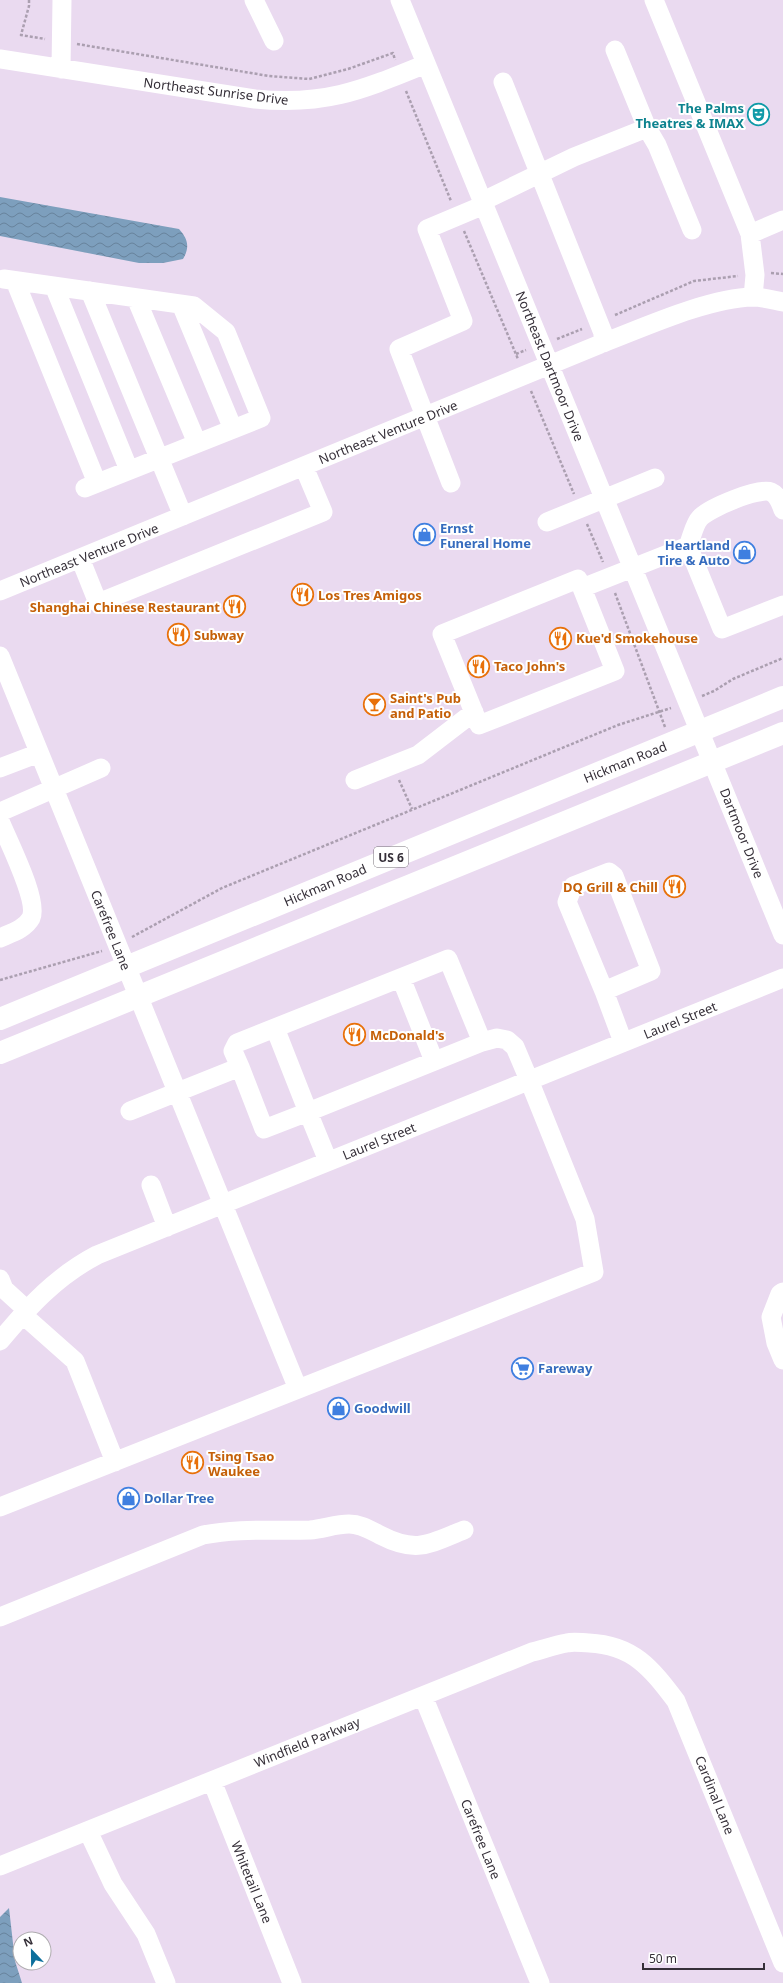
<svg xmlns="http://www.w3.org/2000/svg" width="783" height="1983" viewBox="0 0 783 1983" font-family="'Noto Sans',sans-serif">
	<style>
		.water { fill: url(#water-waves) }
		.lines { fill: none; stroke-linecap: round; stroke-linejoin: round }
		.path { stroke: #ab9fb0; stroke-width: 2.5; stroke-dasharray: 3 2; stroke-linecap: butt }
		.minor { stroke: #fff; stroke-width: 19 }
		.highway { stroke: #fff; stroke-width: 22 }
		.labels { text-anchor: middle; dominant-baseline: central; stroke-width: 4; stroke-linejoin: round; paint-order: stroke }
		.shield { fill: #fff; stroke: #726d74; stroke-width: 1 }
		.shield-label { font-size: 12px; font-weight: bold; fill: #352f38 }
		.street-label { font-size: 13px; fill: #352f38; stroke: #fff }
		.culture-label { font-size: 13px; font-weight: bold; fill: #0d838f; stroke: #fff; text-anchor: end }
		.shop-label { font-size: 13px; font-weight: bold; fill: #366cbe; stroke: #fff; text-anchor: start }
		.food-label { font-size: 13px; font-weight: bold; fill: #c56008; stroke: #fff; text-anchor: start }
	</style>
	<defs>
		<pattern id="water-waves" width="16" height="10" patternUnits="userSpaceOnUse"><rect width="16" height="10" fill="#7d9fbd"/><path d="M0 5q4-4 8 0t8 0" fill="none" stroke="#67829b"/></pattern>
	</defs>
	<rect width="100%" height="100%" fill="#eadaf0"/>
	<path class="water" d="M0,197L179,229C188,239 190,247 183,259L163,263H139L0,236Z
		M9,1908L15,1961L22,1983H0V1917Z"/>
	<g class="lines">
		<path class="path" d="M29,0V6L21,35L45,39
			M77,44L269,76L309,79L348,69L393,53L395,60
			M406,91L451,201
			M464,231L518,359
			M771,273L783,274
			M615,315L694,281L738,276
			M557,339L582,329
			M516,354L526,350
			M531,391L574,494
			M587,524L603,562
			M615,593L665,727
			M702,696L714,691L733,679L783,658
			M399,780L412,809
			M132,937L222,888L618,725L671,708
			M0,980L102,951"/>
		<path class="minor" d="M254,0L274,41
			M400,0L783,935
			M654,0L750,234
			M0,59L255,99C326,106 362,90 426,64
			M61,69L62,0
			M503,82L603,333V343
			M647,128L657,145L692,230
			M483,201L574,157L647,128L615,50
			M4,279L194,306L226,332L261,418L85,488
			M15,281L97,483
			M54,286L129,470
			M90,291L183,516
			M753,297L755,275L750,234L783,220
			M136,298L197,443
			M181,304L233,429
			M451,483L399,349L463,321L427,229L484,205
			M783,510C781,504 778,495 771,492C759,487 709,508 700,518C694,524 692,537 688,546L722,629L783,605
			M547,522L655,478
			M80,558L98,603L323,512L304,467
			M582,588L578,579L442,634L479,725L615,671L582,588L688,546
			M0,591L603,343C645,327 708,298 753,297C762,297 773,300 783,302
			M0,656L298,1389
			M0,768L39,753
			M355,780L418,755L474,712
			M0,812L101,768
			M0,821C8,841 39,901 31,918C25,929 11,933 0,938
			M401,978L434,1061
			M604,991L567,902L573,886L609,872L614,876L651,971L604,991L623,1042
			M240,1067L233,1051L237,1043L448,959L482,1042
			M130,1111L240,1067L264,1129L308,1112L328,1161
			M151,1185L167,1227
			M0,1279L4,1289L27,1310
			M783,1292L780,1294L771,1317L776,1343L783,1360
			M22,1314L75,1361L115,1462
			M0,1341C29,1306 57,1276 97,1255L783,978
			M0,1507L594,1272L585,1219L529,1080L515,1047L507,1040L497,1038L482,1042L308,1112L275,1028
			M0,1617L203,1535C238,1528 274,1531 310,1530C323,1529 336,1524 349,1524C361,1524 370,1530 380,1535C417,1554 429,1544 464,1530
			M423,1696L540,1983
			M212,1781L292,1983
			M88,1831L113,1884L146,1934L166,1983
			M0,1866L532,1652C544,1649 555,1645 567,1643C574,1641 582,1643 589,1643C633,1645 651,1668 676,1701L783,1963"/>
		<path class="highway" d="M0,1019L783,697
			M0,1053L783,733"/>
	</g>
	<defs>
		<symbol id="theatre-ring" viewBox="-11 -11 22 22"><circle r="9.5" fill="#fff" stroke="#0f9aa8" stroke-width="1.5"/><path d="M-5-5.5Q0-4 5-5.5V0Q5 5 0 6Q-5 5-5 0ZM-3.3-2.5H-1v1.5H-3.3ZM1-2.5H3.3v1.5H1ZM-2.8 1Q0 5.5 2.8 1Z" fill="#0f9aa8"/></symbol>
		<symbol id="shop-ring" viewBox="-11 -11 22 22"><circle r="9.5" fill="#fff" stroke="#3f7fe0" stroke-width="1.5"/><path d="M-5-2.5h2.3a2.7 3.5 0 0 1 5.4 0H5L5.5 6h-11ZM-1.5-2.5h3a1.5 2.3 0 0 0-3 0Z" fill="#3f7fe0"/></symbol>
		<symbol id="restaurant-ring" viewBox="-11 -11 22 22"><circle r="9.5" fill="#fff" stroke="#e8710a" stroke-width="1.5"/><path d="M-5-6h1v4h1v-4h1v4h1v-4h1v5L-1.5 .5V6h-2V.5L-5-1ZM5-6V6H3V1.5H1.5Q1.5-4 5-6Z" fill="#e8710a"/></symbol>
		<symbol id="bar-ring" viewBox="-11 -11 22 22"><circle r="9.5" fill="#fff" stroke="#e8710a" stroke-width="1.5"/><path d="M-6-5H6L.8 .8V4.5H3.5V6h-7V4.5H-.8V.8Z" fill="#e8710a"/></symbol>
		<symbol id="supermarket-ring" viewBox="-11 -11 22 22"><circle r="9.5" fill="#fff" stroke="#3f7fe0" stroke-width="1.5"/><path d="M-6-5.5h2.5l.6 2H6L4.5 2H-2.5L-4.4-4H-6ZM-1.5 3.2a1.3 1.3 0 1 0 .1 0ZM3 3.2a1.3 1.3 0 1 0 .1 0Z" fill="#3f7fe0"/></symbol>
	</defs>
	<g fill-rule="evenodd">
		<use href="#theatre-ring" x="746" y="102" width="25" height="25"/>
		<use href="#shop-ring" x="412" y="522" width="25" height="25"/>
		<use href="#shop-ring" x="732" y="540" width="25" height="25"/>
		<use href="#restaurant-ring" x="290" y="582" width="25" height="25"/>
		<use href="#restaurant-ring" x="222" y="594" width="25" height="25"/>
		<use href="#restaurant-ring" x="166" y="622" width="25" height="25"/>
		<use href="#restaurant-ring" x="548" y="626" width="25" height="25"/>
		<use href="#restaurant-ring" x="466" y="654" width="25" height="25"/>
		<use href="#bar-ring" x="362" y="692" width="25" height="25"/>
		<use href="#restaurant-ring" x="662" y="874" width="25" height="25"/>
		<use href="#restaurant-ring" x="342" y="1022" width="25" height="25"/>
		<use href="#supermarket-ring" x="510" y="1356" width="25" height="25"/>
		<use href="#shop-ring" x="326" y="1396" width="25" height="25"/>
		<use href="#restaurant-ring" x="180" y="1450" width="25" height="25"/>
		<use href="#shop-ring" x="116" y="1486" width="25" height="25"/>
	</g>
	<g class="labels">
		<rect class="shield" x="374" y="847" width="34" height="20" rx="3"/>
		<g class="shield-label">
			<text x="391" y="857">US 6</text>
		</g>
		<g class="street-label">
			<text transform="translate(216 91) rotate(7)">Northeast Sunrise Drive</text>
			<text transform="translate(550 366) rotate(68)">Northeast Dartmoor Drive</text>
			<text transform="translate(388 432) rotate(-22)">Northeast Venture Drive</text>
			<text transform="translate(89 555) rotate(-22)">Northeast Venture Drive</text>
			<text transform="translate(625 762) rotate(-22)">Hickman Road</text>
			<text transform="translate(742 833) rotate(68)">Dartmoor Drive</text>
			<text transform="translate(325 885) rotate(-23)">Hickman Road</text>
			<text transform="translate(111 930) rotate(68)">Carefree Lane</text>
			<text transform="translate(680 1020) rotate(-22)">Laurel Street</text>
			<text transform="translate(379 1141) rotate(-22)">Laurel Street</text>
			<text transform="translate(307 1742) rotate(-22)">Windfield Parkway</text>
			<text transform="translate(715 1795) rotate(68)">Cardinal Lane</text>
			<text transform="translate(481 1839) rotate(68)">Carefree Lane</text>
			<text transform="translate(252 1882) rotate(68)">Whitetail Lane</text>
		</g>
		<g class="culture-label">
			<text x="744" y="108">The Palms<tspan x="744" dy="15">Theatres &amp; IMAX</tspan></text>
		</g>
		<g class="shop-label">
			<text x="440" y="528">Ernst<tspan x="440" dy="15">Funeral Home</tspan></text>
			<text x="730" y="545" text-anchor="end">Heartland<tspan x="730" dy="15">Tire &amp; Auto</tspan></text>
			<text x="538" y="1368">Fareway</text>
			<text x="354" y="1408">Goodwill</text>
			<text x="144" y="1498">Dollar Tree</text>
		</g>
		<g class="food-label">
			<text x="318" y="595">Los Tres Amigos</text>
			<text x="220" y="607" text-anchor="end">Shanghai Chinese Restaurant</text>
			<text x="194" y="635">Subway</text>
			<text x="576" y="638">Kue'd Smokehouse</text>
			<text x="494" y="666">Taco John's</text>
			<text x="390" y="698">Saint's Pub<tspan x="390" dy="15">and Patio</tspan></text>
			<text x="658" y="887" text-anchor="end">DQ Grill &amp; Chill</text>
			<text x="370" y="1035">McDonald's</text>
			<text x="208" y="1456">Tsing Tsao<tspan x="208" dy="15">Waukee</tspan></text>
		</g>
	</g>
	<g transform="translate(32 1951) rotate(338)"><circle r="19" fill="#ffffff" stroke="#aeacaf"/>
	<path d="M0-3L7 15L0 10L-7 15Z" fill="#0c6f9c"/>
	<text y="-6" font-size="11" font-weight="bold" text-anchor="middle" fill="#352f38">N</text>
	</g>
	<path d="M643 1963v6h121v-6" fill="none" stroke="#352f38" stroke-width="2"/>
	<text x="649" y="1963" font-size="12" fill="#352f38" stroke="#ffffff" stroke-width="3" paint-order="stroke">50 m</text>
</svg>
